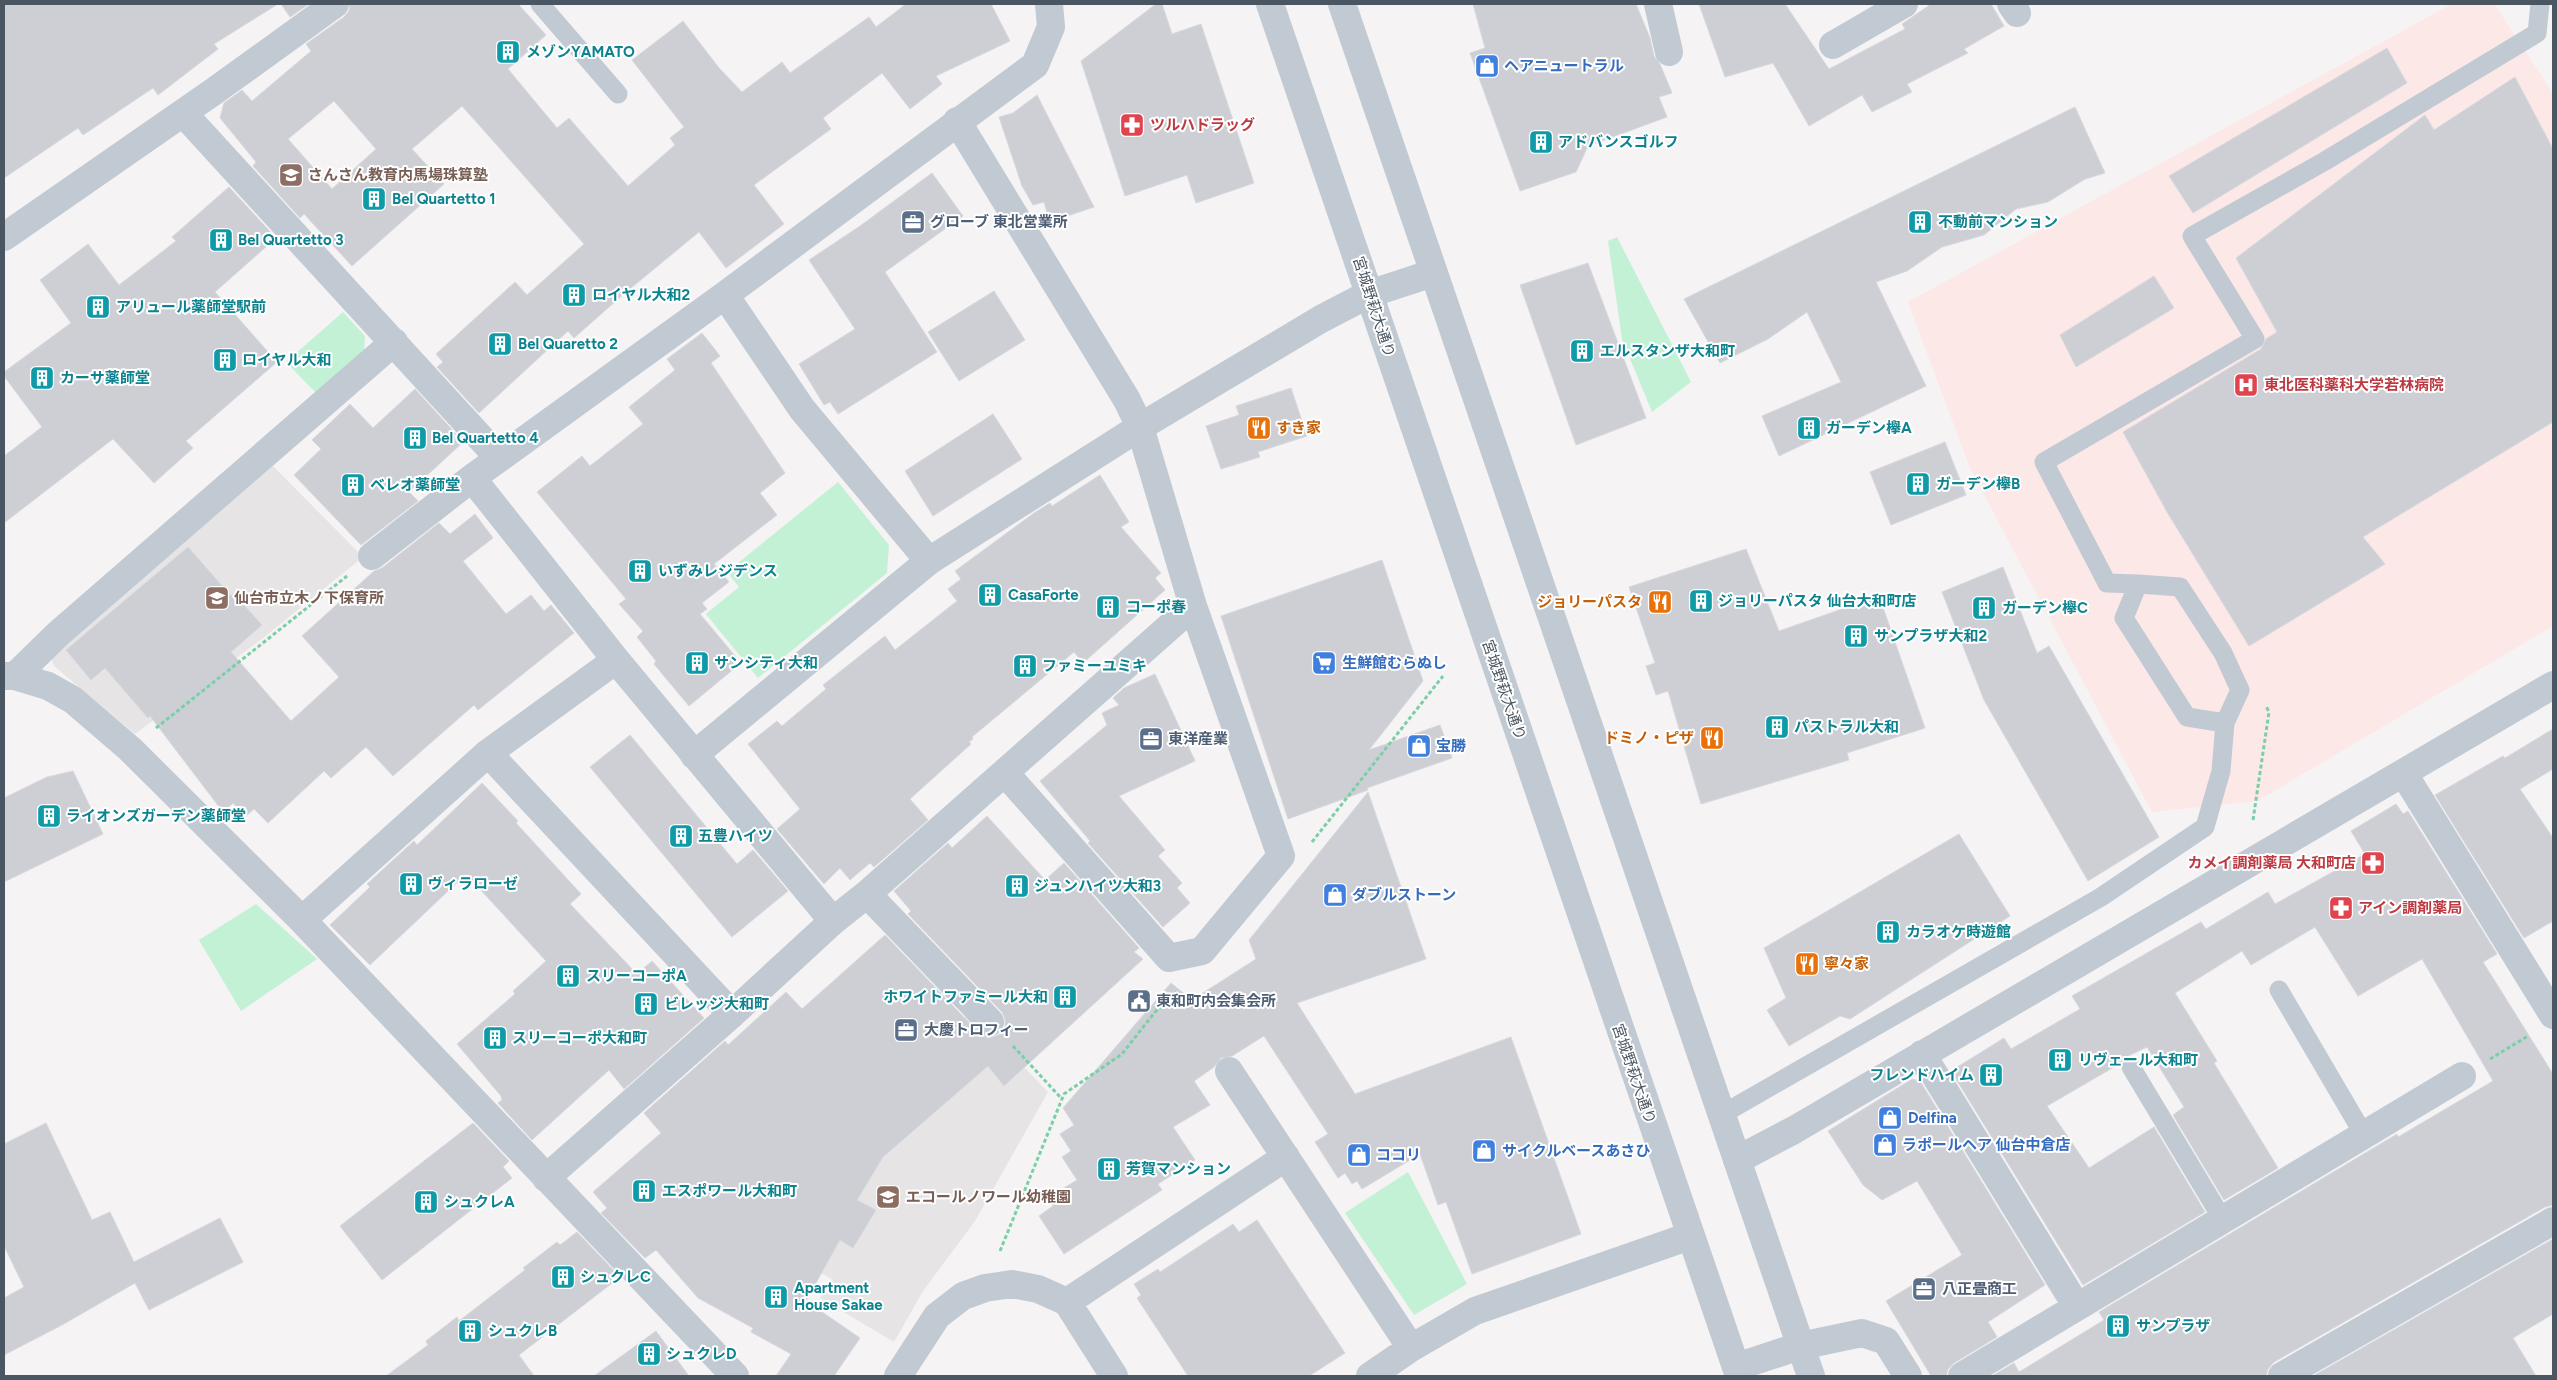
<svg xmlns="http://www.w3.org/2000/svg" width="2557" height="1380" viewBox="0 0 2557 1380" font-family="Figtree,'Noto Sans JP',sans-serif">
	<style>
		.education { fill: #e6e4e5 }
		.medical { fill: #fce8e6 }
		.green { fill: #c3f1d5 }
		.building { fill: #cdcfd5; stroke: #d7d9de; fill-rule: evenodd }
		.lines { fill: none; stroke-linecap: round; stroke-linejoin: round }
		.path { stroke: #7ad0a6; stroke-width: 3; stroke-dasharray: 4 2.5; stroke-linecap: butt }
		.service { stroke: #c1cad2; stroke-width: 19 }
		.minor { stroke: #c1cad2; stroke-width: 28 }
		.tertiary { stroke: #c1cad2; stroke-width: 28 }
		.labels { text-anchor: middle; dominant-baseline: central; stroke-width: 4; stroke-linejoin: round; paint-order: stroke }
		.culture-label { font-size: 15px; font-weight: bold; fill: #0d838f; stroke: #fff; text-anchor: start }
		.shop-label { font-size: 15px; font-weight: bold; fill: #366cbe; stroke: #fff; text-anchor: start }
		.health-label { font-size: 15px; font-weight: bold; fill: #be3a42; stroke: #fff; text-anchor: start }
		.education-label { font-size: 15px; font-weight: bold; fill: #785e54; stroke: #fff; text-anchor: start }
		.service-label { font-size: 15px; font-weight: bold; fill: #4e5e75; stroke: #fff; text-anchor: start }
		.street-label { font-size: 15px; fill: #4a5661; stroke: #fff }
		.food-label { font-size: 15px; font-weight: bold; fill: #c56008; stroke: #fff; text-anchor: start }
	</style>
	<rect width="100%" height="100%" fill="#f5f3f3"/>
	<path class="education" d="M273,466L363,557L263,638L135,734L54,666L51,658Z
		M971,1012L1048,1092L975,1221L923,1291L894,1342L820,1298L832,1279L758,1241L823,1139Z"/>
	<path class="medical" d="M2452,4H2494L2553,93V626L2257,801L2152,812L1970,468L1908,302Z"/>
	<path class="green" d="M1617,237L1691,382L1652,412L1622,339L1608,241Z
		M343,312L365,336L364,352L316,393L286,362Z
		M838,482L889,545L887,573L758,678L706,614L739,587L727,572Z
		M256,904L317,959L241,1011L199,940Z
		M1408,1172L1467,1284L1414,1315L1345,1213Z"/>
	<path class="building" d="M4,4H278L214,44L218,49L158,95L153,88L83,135L78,128L4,178Z
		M281,4H309L290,17Z
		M350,4H518L546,35L508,69L557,128L569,118L628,186L675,145L670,138L684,127L632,60L683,21L719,68L742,92L782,62L790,73L869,17L876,27L906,4H991L1010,41L936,76L942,84L910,109L882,73L823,118L831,129L754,185L784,224L726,268L699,232L625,293L574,338L568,331L479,413L437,367L443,362L436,354L515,282L527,295L584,244L495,143L462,106L412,149L444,184L352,266L304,214L300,218L253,166L256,162L220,118L224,103L242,90L252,101L311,51L306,44L344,17L349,11ZM334,101L376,149L332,189L288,139Z
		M1156,4H1162L1172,34L1201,24L1254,183L1196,203L1187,175L1125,196L1081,61Z
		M1473,4H1636L1650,38L1654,56L1660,64L1672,93L1659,97L1667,117L1588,146L1576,172L1520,191L1470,53L1485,48Z
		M1699,4H1785L1829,69L1905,29L1902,24L1931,4H1991L2004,26L1964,49L1968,53L1907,84L1912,92L1872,112L1862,95L1809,126L1773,63L1725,77Z
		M2387,48L2407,83L2193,213L2169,176Z
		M2515,77L2553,149V422L2363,537L2385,564L2249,646L2167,512L2123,432L2261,349L2266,339L2277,332L2236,258L2425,115L2434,130Z
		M1037,95L1094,207L1050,222L1044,202L1033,205L1022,186L999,117L1013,113Z
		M2075,107L2105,173L2085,179L2048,202L2016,209L1984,235L1942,247L1907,271L1876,282L1926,386L1779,456L1762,416L1841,382L1807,312L1768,339L1720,363L1684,299Z
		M932,173L963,216L885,272L937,352L838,414L830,402L824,405L799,364L855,329L809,260L860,226Z
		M229,187L276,238L215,292L277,362L186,441L193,448L154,483L113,439L4,523V456L42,427L4,376V372L71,323L40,280L88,244L119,285L176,241L172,237Z
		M1588,263L1646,418L1576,445L1520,285Z
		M2154,276L2174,308L2076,367L2060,335Z
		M994,291L1025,340L959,381L928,332Z
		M702,333L720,356L711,363L785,473L760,493L777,515L714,564L729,582L702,603L707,609L700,614L741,663L689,706L654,664L656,661L637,637L643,631L619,604L626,599L537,492L582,456L590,466L643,424L629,407L675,370L667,359Z
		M1291,388L1307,436L1258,452L1260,457L1221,469L1206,426L1239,415L1236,406Z
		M415,389L456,434L454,436L461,444L409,492L418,501L361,545L294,475L321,449L312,440L350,404L373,428Z
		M993,414L1022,459L933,516L905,471Z
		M1945,442L1966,495L1891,525L1870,472Z
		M1100,475L1129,522L1121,527L1161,573L1155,578L1165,590L1083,663L1074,652L972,737L973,739L969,742L971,744L910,799L928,820L874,867L870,863L850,880L840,868L824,884L777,829L800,809L748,744L777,721L782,726L826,689L823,685L885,636L895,650L957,601L948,589L961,579L955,571L1034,513L1050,503L1052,506Z
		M475,514L493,538L463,561L506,614L531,595L544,611L551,605L574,633L478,710L474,705L393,776L366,747L331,778L324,771L268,823L254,809L245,817L233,803L223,812L150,716L148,718L105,668L91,680L66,650L188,547L231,596L233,593L262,625L231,652L291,721L339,677L302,636L374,571L382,568L439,523L450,534Z
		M1746,549L1779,631L1879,596L1925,728L1847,753L1849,760L1701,804L1668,691L1656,695L1646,666L1655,663L1629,587Z
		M1382,560L1423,681L1369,750L1440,725L1452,758L1367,788L1368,790L1288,819L1221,616Z
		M2003,567L2037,653L2049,646L2159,837L2088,881L1984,700L1942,592Z
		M1155,674L1195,761L1119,796L1165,850L1158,856L1182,883L1177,888L1190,903L1163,927L1088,843L1090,841L1040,781L1107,725L1102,713L1119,705L1113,698L1124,688Z
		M2553,729V769L2520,789L2553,838V921L2524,938L2435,795L2503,756L2505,758Z
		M630,735L737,864L753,850L788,891L732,937L590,767Z
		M73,771L103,834L4,882V798L47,777Z
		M482,783L518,821L516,823L581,894L570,904L637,974L652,961L704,1018L624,1089L609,1070L532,1140L498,1103L502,1100L501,1096L457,1044L515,994L513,991L546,961L466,874L370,965L330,925L370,887L367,884L403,851L414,841L417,845Z
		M1368,792L1426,959L1297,1003L1355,1094L1511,1037L1581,1234L1472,1274L1446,1202L1438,1205L1420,1154L1362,1189L1357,1181L1352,1184L1345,1173L1338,1178L1315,1142L1328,1134L1264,1036L1232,1056L1221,1058L1214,1067L1194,1081L1210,1105L1173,1127L1195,1160L1158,1184L1162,1190L1064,1254L1039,1216L1053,1206L1047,1198L1077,1180L1062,1157L1071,1151L1060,1134L1074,1125L1063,1108L1171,983L1192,1000L1256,959L1249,940Z
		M2396,804L2403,814L2408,811L2497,954L2483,962L2553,1074V1205L2545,1207L2274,1362L2268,1369L2266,1376H1992L2014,1363L2019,1372L2104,1320L2099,1312L2397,1134L2398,1137L2493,1081L2422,959L2358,996L2315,927L2251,965L2242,951L2175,993L2217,1061L2214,1063L2278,1168L2224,1200L2173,1115L2184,1107L2147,1047L2126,1057L2121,1063L2047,1106L2089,1168L2154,1127L2205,1212L2083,1285L1951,1071L2004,1038L2011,1049L2080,1009L2072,996L2201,922L2206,929L2268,892L2275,904L2365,854L2351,831Z
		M987,816L1045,880L1064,863L1139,948L1134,952L1143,959L1004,1086L988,1066L883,1157L857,1200L876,1210L853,1248L840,1240L806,1301L860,1338L834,1376H776L791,1354L751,1332L753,1328L698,1298L656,1250L645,1258L601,1213L607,1208L593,1192L661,1133L644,1113L725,1041L728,1045L786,992L802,1009L885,935L979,1033L986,1037H993L1000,1034L1005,1026V1019L1002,1012L908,914L911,911L894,891L948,843L952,848Z
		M1959,834L2010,916L1850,1019L1840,1016L1789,1046L1767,1010L1786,998L1764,948Z
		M1912,1079L1920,1081L2045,1285L1988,1322L1997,1337L1954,1363L1948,1369L1946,1376H1931L1886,1301L1962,1255L1917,1181L1882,1200L1863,1185L1828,1131Z
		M46,1123L92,1220L110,1212L134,1262L220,1218L243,1262L149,1310L135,1283L62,1325L4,1355V1298L24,1287L4,1246V1144Z
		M473,1123L509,1161L503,1167L512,1178L382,1280L340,1226Z
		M1257,1220L1345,1353L1309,1376H1188L1137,1298L1141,1295L1134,1284L1158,1269L1160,1272L1233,1224L1239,1232Z
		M577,1232L620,1277L519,1355L534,1376H386L428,1345L426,1341L457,1317L459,1321L525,1270L523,1268L557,1242L560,1245Z
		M2553,1239V1314L2513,1338L2536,1376H2313Z
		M656,1331L689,1376H594Z"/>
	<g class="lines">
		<path class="path" d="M156,728L347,576
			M2253,820L2269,712L2266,706
			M1312,842L1443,676
			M1013,1046L1062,1099
			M2490,1059L2528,1036
			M1000,1251L1064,1094L1122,1054L1155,1012L1177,992"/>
		<path class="service" d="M540,4L618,94
			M2138,584L2107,583L2044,462L2255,339L2192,236L2325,161L2537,33L2540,4
			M2279,990L2364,1135
			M2131,1067L2223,1220
			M1721,1115L2101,897L2205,827L2221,771L2225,723L2240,690L2223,653L2180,587L2138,584L2124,618L2187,717L2225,723"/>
		<path class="minor" d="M1658,4L1669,52
			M2011,4L2017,13
			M1833,45L1904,4
			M183,113L499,458
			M4,237L213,92L335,4
			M725,295L802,409L929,561
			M372,556L472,478
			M4,676H15L48,686L73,700L130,749L302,920L735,1376
			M15,676L58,634L394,342
			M488,753L732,1014
			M694,755L929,561L1140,427L1321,319L1369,294L1433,273
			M1005,773L1169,958L1202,951L1281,856L1193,606
			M2404,774L2553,1015
			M867,894L990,1022
			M302,920L488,753L616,660
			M833,921L616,660L472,478L725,295L1035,65L1051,27L1049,4
			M1922,1054L2077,1307
			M1229,1071L1411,1348
			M1737,1160L1794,1130L2553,685
			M546,1178L732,1014L833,921L867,894L1193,606L1140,427L1127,400L957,121
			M1067,1302L1286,1157
			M1736,1367L1800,1346L1862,1333L1886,1341L1908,1376
			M898,1376L937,1316L963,1296L985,1288L1012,1284L1038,1289L1067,1302L1114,1376
			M1370,1376L1411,1348L1475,1311L1690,1236
			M1962,1376L2462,1076
			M2282,1376L2553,1221"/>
		<path class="tertiary" d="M1270,4L1739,1376
			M1342,4L1811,1376"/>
	</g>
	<defs>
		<symbol id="building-square" viewBox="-11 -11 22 22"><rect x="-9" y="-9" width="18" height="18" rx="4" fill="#0f9aa8" stroke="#fff"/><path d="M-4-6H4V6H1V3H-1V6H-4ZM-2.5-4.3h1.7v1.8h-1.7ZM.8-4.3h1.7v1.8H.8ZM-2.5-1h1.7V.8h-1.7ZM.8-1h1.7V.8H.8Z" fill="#fff"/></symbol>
		<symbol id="shop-square" viewBox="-11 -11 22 22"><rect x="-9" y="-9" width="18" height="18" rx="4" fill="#3f7fe0" stroke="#fff"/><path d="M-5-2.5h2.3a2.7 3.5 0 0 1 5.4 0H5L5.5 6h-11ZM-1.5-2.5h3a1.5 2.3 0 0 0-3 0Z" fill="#fff"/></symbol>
		<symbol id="pharmacy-square" viewBox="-11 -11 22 22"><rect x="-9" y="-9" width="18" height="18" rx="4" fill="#e0444e" stroke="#fff"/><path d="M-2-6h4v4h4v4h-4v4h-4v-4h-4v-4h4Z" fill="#fff"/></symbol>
		<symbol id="school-square" viewBox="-11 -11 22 22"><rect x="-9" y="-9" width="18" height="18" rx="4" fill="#8d6e63" stroke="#fff"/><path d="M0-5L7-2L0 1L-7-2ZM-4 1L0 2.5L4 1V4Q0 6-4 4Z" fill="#fff"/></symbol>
		<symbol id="office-square" viewBox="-11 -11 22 22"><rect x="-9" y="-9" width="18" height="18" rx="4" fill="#5c6f8a" stroke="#fff"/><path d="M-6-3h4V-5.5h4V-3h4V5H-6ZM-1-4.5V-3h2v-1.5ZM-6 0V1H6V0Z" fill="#fff"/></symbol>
		<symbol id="hospital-square" viewBox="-11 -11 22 22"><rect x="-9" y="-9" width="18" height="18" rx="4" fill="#e0444e" stroke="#fff"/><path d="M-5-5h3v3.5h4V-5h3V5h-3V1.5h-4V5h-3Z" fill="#fff"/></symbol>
		<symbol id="restaurant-square" viewBox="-11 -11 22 22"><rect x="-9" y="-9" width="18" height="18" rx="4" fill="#e8710a" stroke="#fff"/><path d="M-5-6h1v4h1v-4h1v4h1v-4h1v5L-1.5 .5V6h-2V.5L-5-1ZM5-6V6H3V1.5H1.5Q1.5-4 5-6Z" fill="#fff"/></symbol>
		<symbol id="supermarket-square" viewBox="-11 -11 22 22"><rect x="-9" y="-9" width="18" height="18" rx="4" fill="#3f7fe0" stroke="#fff"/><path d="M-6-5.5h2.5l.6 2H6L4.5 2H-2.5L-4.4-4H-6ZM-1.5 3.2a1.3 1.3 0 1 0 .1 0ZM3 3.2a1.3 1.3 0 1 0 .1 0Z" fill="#fff"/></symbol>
		<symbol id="civic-square" viewBox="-11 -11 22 22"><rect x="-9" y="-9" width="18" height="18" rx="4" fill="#5c6f8a" stroke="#fff"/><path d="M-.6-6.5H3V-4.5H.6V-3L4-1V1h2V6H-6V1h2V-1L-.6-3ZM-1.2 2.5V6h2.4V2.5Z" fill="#fff"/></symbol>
	</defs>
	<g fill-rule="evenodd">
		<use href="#building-square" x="494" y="38" width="28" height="28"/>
		<use href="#shop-square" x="1473" y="52" width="28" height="28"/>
		<use href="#pharmacy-square" x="1118" y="111" width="28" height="28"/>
		<use href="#building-square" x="1527" y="128" width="28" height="28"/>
		<use href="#school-square" x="277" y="161" width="28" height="28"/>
		<use href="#building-square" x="360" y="185" width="28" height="28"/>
		<use href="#office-square" x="899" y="208" width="28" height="28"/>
		<use href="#building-square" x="1906" y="208" width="28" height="28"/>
		<use href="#building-square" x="207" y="226" width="28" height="28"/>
		<use href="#building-square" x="560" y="281" width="28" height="28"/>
		<use href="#building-square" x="84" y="293" width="28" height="28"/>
		<use href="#building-square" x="486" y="330" width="28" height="28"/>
		<use href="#building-square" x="1568" y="337" width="28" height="28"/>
		<use href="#building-square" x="211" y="346" width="28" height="28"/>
		<use href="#building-square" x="28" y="364" width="28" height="28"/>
		<use href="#hospital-square" x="2232" y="371" width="28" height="28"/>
		<use href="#restaurant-square" x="1245" y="414" width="28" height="28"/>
		<use href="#building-square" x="1795" y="414" width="28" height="28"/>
		<use href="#building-square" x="401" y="424" width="28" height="28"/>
		<use href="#building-square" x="1904" y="470" width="28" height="28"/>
		<use href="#building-square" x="339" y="471" width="28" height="28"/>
		<use href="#building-square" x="626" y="557" width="28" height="28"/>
		<use href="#building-square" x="976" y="581" width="28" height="28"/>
		<use href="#school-square" x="203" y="584" width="28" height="28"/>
		<use href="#building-square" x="1687" y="587" width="28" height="28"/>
		<use href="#restaurant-square" x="1646" y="588" width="28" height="28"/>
		<use href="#building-square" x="1094" y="593" width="28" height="28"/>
		<use href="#building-square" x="1970" y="594" width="28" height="28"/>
		<use href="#building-square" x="1842" y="622" width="28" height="28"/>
		<use href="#building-square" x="683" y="649" width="28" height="28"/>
		<use href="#supermarket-square" x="1310" y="649" width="28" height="28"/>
		<use href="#building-square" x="1011" y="652" width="28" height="28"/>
		<use href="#building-square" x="1763" y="713" width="28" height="28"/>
		<use href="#restaurant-square" x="1698" y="724" width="28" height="28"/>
		<use href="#office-square" x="1137" y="725" width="28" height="28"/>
		<use href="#shop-square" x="1405" y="732" width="28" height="28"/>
		<use href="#building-square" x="35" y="802" width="28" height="28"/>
		<use href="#building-square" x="667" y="822" width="28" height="28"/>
		<use href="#pharmacy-square" x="2359" y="849" width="28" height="28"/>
		<use href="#building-square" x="397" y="870" width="28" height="28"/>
		<use href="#building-square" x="1003" y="872" width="28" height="28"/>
		<use href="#shop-square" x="1321" y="881" width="28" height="28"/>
		<use href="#pharmacy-square" x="2327" y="894" width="28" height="28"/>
		<use href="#building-square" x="1874" y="918" width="28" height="28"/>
		<use href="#restaurant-square" x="1793" y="950" width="28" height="28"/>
		<use href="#building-square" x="554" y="962" width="28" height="28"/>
		<use href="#building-square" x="1051" y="983" width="28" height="28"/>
		<use href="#civic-square" x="1125" y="987" width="28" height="28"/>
		<use href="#building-square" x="632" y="990" width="28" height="28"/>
		<use href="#office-square" x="892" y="1016" width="28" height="28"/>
		<use href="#building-square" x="481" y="1024" width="28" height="28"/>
		<use href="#building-square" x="2046" y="1046" width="28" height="28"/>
		<use href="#building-square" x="1977" y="1061" width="28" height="28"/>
		<use href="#shop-square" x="1876" y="1104" width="28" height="28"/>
		<use href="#shop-square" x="1871" y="1131" width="28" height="28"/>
		<use href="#shop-square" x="1470" y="1137" width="28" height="28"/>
		<use href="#shop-square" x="1345" y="1141" width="28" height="28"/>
		<use href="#building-square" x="1095" y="1155" width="28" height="28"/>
		<use href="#building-square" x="630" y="1177" width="28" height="28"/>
		<use href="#school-square" x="874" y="1183" width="28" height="28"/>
		<use href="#building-square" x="412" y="1188" width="28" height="28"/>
		<use href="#building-square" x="549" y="1263" width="28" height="28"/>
		<use href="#office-square" x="1910" y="1275" width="28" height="28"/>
		<use href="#building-square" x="762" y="1283" width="28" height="28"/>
		<use href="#building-square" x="2104" y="1312" width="28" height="28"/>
		<use href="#building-square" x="456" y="1317" width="28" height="28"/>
		<use href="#building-square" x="635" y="1340" width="28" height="28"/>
	</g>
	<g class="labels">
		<g class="culture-label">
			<text x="526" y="52">メゾンYAMATO</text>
			<text x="1558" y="142">アドバンスゴルフ</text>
			<text x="392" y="199">Bel Quartetto 1</text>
			<text x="1938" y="222">不動前マンション</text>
			<text x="238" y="240">Bel Quartetto 3</text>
			<text x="592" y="295">ロイヤル大和2</text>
			<text x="116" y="307">アリュール薬師堂駅前</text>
			<text x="518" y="344">Bel Quaretto 2</text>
			<text x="1600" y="351">エルスタンザ大和町</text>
			<text x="242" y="360">ロイヤル大和</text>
			<text x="60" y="378">カーサ薬師堂</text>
			<text x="1826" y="428">ガーデン欅A</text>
			<text x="432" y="438">Bel Quartetto 4</text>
			<text x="1936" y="484">ガーデン欅B</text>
			<text x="370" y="485">ベレオ薬師堂</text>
			<text x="658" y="571">いずみレジデンス</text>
			<text x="1008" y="595">CasaForte</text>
			<text x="1718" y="601">ジョリーパスタ 仙台大和町店</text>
			<text x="1126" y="607">コーポ春</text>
			<text x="2002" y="608">ガーデン欅C</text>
			<text x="1874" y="636">サンプラザ大和2</text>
			<text x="714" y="663">サンシティ大和</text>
			<text x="1042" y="666">ファミーユミキ</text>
			<text x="1794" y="727">パストラル大和</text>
			<text x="66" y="816">ライオンズガーデン薬師堂</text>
			<text x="698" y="836">五豊ハイツ</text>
			<text x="428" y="884">ヴィラローゼ</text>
			<text x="1034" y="886">ジュンハイツ大和3</text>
			<text x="1906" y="932">カラオケ時遊館</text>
			<text x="586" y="976">スリーコーポA</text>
			<text x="1048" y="997" text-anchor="end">ホワイトファミール大和</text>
			<text x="664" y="1004">ビレッジ大和町</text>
			<text x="512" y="1038">スリーコーポ大和町</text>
			<text x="2078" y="1060">リヴェール大和町</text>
			<text x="1974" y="1075" text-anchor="end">フレンドハイム</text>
			<text x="1126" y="1169">芳賀マンション</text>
			<text x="662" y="1191">エスポワール大和町</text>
			<text x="444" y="1202">シュクレA</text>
			<text x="580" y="1277">シュクレC</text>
			<text x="794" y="1288">Apartment<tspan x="794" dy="17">House Sakae</tspan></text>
			<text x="2136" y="1326">サンプラザ</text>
			<text x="488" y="1331">シュクレB</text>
			<text x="666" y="1354">シュクレD</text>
		</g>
		<g class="shop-label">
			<text x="1504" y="66">ヘアニュートラル</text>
			<text x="1342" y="663">生鮮館むらぬし</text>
			<text x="1436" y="746">宝勝</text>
			<text x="1352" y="895">ダブルストーン</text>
			<text x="1908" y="1118">Delfina</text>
			<text x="1902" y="1145">ラポールヘア 仙台中倉店</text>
			<text x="1502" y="1151">サイクルベースあさひ</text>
			<text x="1376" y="1155">ココリ</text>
		</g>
		<g class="health-label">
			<text x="1150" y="125">ツルハドラッグ</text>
			<text x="2264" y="385">東北医科薬科大学若林病院</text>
			<text x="2356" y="863" text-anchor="end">カメイ調剤薬局 大和町店</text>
			<text x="2358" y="908">アイン調剤薬局</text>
		</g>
		<g class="education-label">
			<text x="308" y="175">さんさん教育内馬場珠算塾</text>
			<text x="234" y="598">仙台市立木ノ下保育所</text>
			<text x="906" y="1197">エコールノワール幼稚園</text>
		</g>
		<g class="service-label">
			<text x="930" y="222">グローブ 東北営業所</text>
			<text x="1168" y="739">東洋産業</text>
			<text x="1156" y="1001">東和町内会集会所</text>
			<text x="924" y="1030">大慶トロフィー</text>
			<text x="1942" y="1289">八正畳商工</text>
		</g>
		<g class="street-label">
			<text transform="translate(1374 307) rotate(72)">宮城野萩大通り</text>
			<text transform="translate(1504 690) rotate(71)">宮城野萩大通り</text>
			<text transform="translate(1634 1074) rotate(71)">宮城野萩大通り</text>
		</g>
		<g class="food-label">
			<text x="1276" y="428">すき家</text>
			<text x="1642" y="602" text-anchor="end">ジョリーパスタ</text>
			<text x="1694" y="738" text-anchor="end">ドミノ・ピザ</text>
			<text x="1824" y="964">寧々家</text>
		</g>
	</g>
	<rect width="2557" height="1380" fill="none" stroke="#4a5661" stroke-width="10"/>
</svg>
